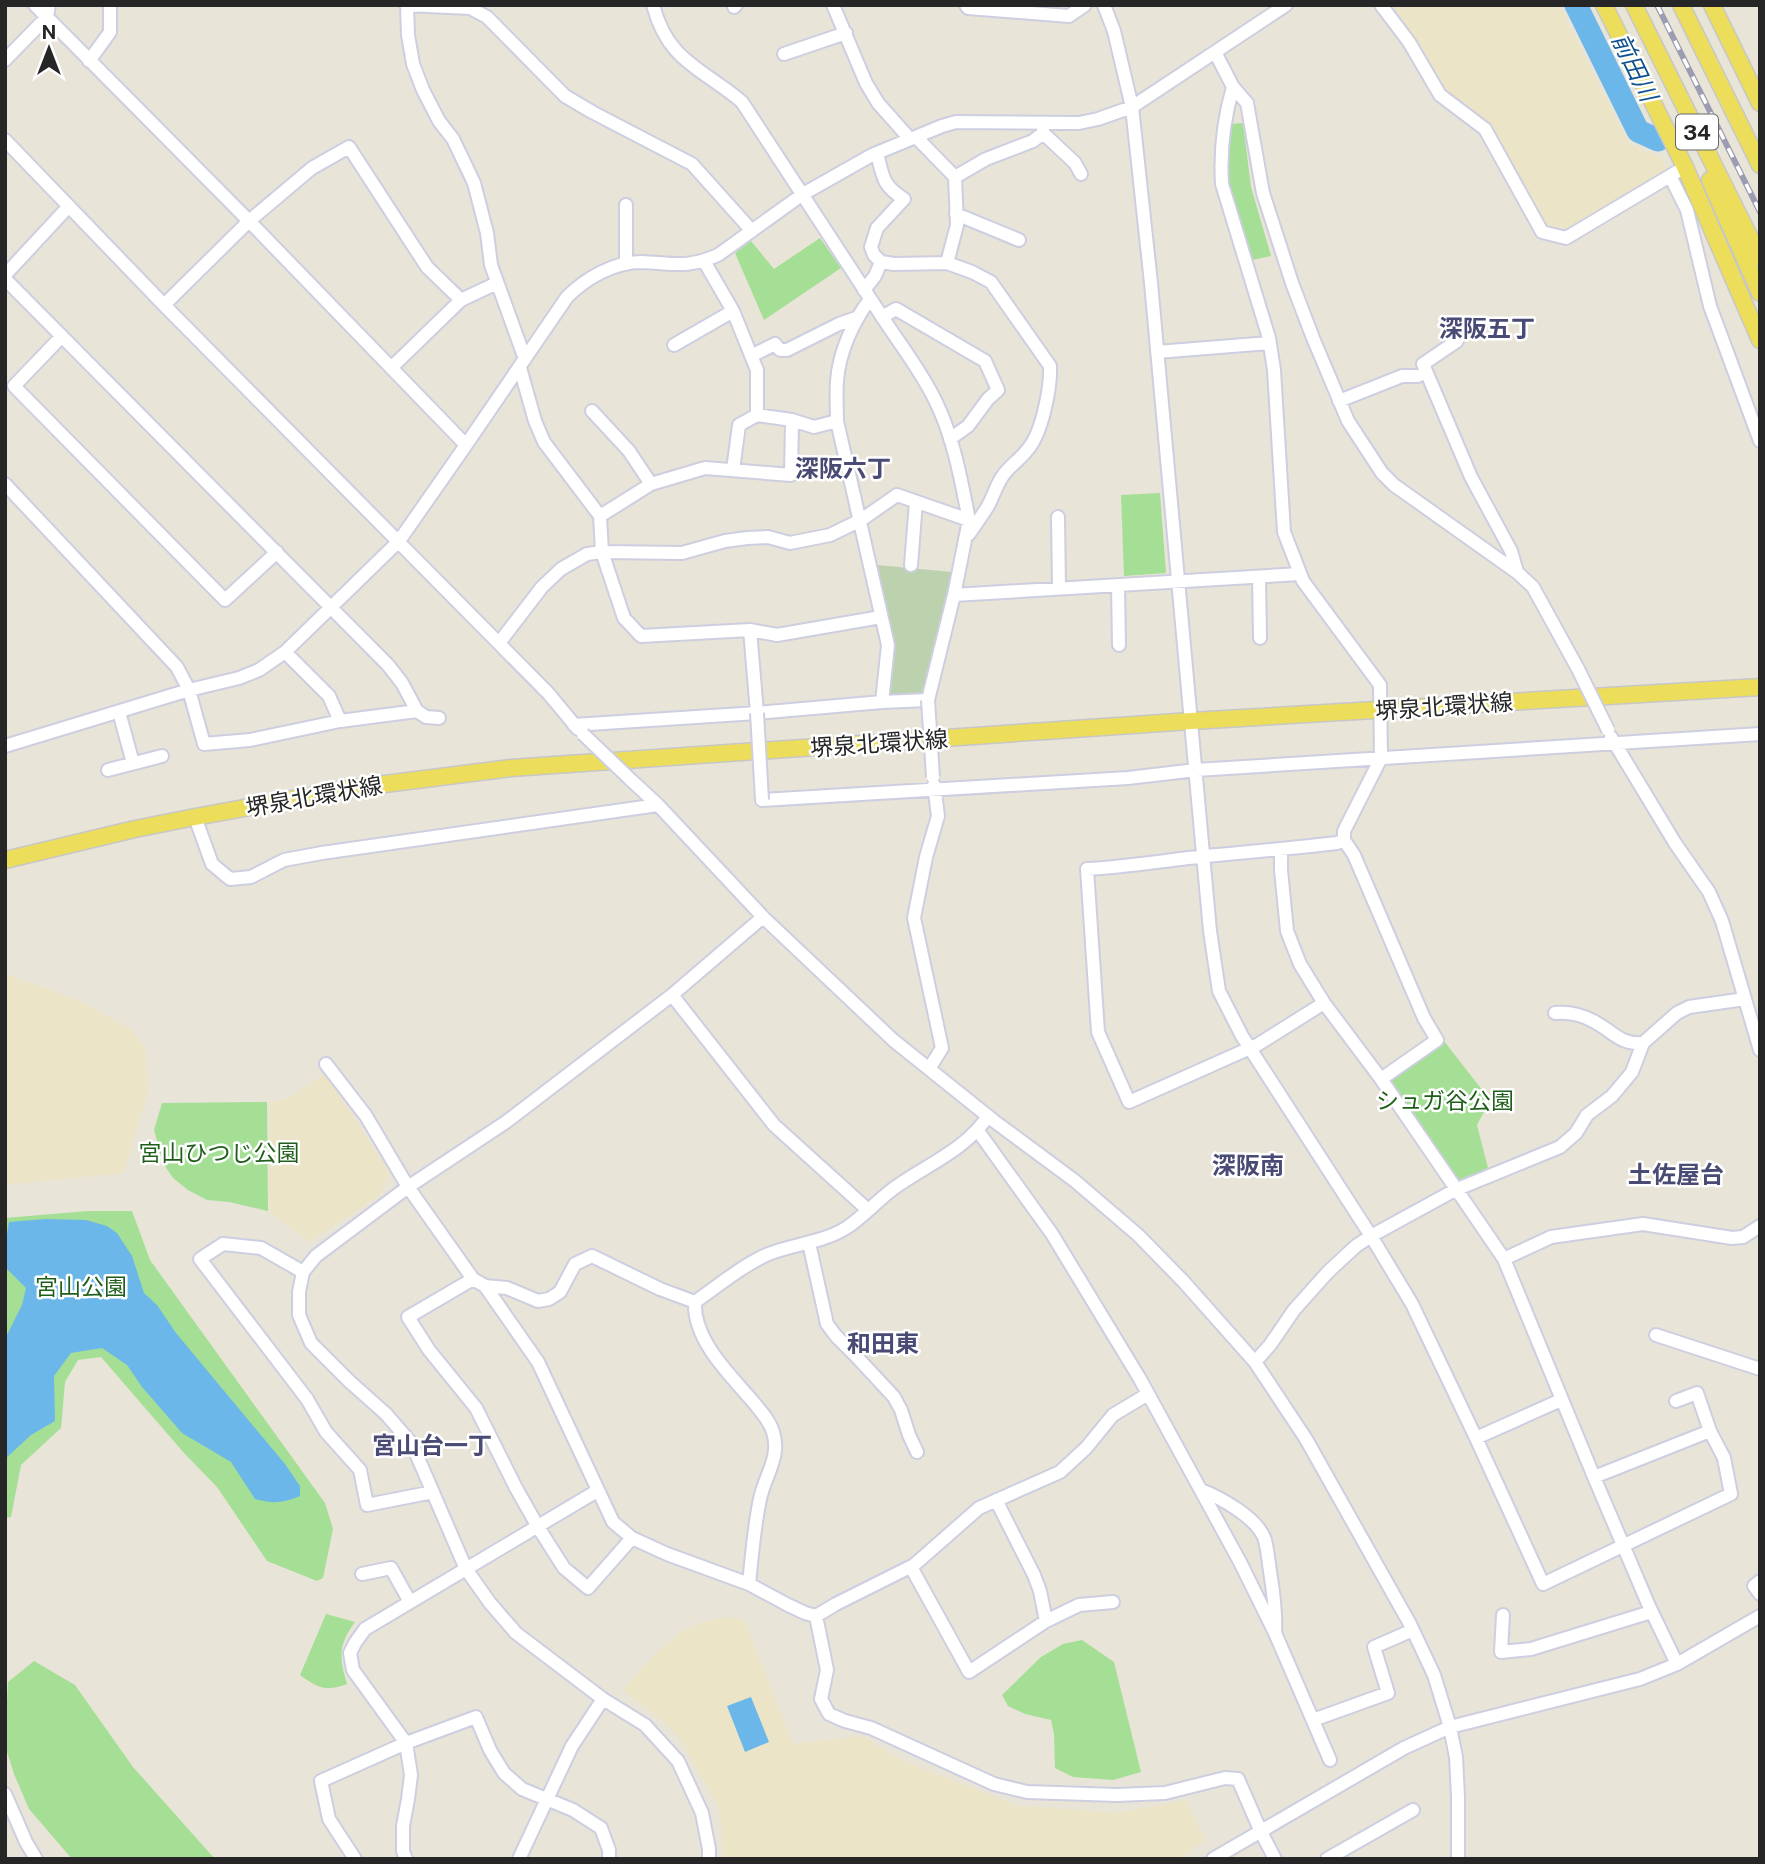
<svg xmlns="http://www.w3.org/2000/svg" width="1765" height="1864" viewBox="0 0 1765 1864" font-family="'Public Sans','Noto Sans JP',sans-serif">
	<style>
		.education { fill: #ebe4c7 }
		.green { fill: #a4df95 }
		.cemetery { fill: #bcd2af }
		.water { fill: #6cb7ea }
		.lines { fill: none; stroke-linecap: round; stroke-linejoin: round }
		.river { stroke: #6cb7ea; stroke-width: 23 }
		.minor-casing { stroke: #cdcee0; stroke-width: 16 }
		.major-casing { stroke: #c7c7c7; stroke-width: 19 }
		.minor { stroke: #fff; stroke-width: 12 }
		.major { stroke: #ecde5a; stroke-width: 16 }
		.rail-casing { stroke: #9b9bb1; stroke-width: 6 }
		.rail { stroke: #fff; stroke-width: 3.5; stroke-dasharray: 10; stroke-linecap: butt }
		.minor-bridge-casing { stroke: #cdcee0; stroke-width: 16; stroke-linecap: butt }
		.minor-bridge { stroke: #fff; stroke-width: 12 }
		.labels { text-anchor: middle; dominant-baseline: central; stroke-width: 5; stroke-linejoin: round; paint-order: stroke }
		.shield { fill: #fff; stroke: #676767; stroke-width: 2 }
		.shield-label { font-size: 21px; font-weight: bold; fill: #262626 }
		.street-label { font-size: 23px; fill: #262626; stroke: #fff }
		.park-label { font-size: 23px; fill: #1f5f1a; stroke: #fff }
		.water-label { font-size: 24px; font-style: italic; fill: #105290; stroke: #fff }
		.neighbourhood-label { font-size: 24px; font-weight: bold; fill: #494b75; stroke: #fff }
	</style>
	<rect width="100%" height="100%" fill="#e9e4d8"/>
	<path class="education" d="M1391,5H1559L1629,145L1661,157L1667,169L1564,230L1547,225L1490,124L1461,102L1442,91L1424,51Z
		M5,974L75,999L130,1028L146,1051L148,1093L123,1173L5,1185Z
		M325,1074L390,1173L380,1195L309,1242L269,1211L270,1102L287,1099Z
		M722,1617L744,1619L793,1744L863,1736L896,1758L1018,1806L1118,1813L1185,1800L1205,1840L1179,1859H723L722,1829L718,1807L680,1738L664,1723L623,1690L655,1654L678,1634L700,1623Z"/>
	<path class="green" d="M1243,123L1251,187L1271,256L1252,260L1228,182L1226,166L1231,124Z
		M820,238L841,268L764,320L735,253L751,241L774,269Z
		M1160,493L1166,573L1124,576L1121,495Z
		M1444,1041L1490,1100L1477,1125L1489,1172L1464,1183L1456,1180L1388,1080Z
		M267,1102L268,1211L229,1202L207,1200L188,1190L173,1178L163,1163L154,1130L162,1103Z
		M88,1211H132L150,1260L325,1503L333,1529L323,1578L317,1581L267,1561L217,1487L184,1453L101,1357L78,1360L65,1382L61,1428L21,1465L11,1517L5,1518V1218Z
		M326,1614L355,1622C338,1645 339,1657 347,1684C327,1692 317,1688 300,1675Z
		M1082,1640L1114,1662L1141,1772L1113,1780L1073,1777L1055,1768L1054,1734L1051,1720L1025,1714L1008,1706L1002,1695L1041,1657L1063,1644Z
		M34,1661L75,1685L133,1767L215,1859H72L29,1809L14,1774L5,1745L8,1682Z"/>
	<path class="cemetery" d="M877,565L952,572L951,594L922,693L917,697L894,698L890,694L895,646Z"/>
	<path class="water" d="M45,1219L86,1220L107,1226L117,1233L132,1256L144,1293L157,1305L176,1333L285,1464L300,1486V1496C284,1503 272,1504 255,1499L231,1462L182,1433L142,1387L127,1365L102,1348L71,1353L54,1376L55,1421L31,1435L5,1459V1339L22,1305L26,1288L7,1269L5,1247L9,1222Z
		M751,1697L769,1742L745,1752L727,1706Z"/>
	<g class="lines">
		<path class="river" d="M1576,5L1638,131L1658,140"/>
		<defs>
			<path id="minor" d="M35,5L249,221L466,445
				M406,5L470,8L487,17L565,96L592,112L692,164L752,231
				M407,5L408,35L413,64L423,90L439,121L453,139L474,183L487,233L491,265L525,359
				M653,5C668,62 702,68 742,102C788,172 834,242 879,312C898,342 921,370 936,402C954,439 961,480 969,520
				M833,5L866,83L878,103L910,139
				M966,5L968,8L1069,16L1085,5
				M1104,5L1114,31L1132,107L1151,283L1210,931L1219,991L1242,1036L1371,1236L1412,1304L1476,1438L1543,1584L1731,1494L1724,1458L1710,1431L1594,1477
				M1381,5L1409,42L1440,95L1485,129L1542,232L1566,238L1685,167
				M734,7L736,5
				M1215,52L1233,87L1247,103L1263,193L1292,283L1313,338L1348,421L1382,473L1394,485L1518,573L1533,587L1578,669
				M784,54L846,33
				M5,60L47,17L49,5
				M89,61L110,32V5
				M1233,87C1224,118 1220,152 1222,184L1269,338L1274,370L1284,532L1303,581L1380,685L1381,758L1344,831V840L1354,855L1424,1018L1437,1040L1381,1079
				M1043,133L1075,163L1081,174
				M916,137L955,177L957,225L947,263
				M5,140L164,305L548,693L578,729
				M877,153C883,177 882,185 904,199L877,228L871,247L874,255L881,262L894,264L947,263L972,272L991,282L1050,366C1051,387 1042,433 1028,449C1020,460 1009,466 1002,477C996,486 993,497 988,506C982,516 975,525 969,534
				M1670,176L1687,210L1710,306L1760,441
				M955,177L986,159L1033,141L1043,133V123
				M626,205V264
				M956,214L1019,240
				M704,261L733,311L757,370V415
				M5,275L69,206
				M5,279L388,665L402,683L417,711
				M864,290L875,276L881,262
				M164,305L249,221L312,168L349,147L427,267L461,300
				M882,317L896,309L985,361L998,390L988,399L968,426L950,439
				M62,336L14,386L225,600L277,552
				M1457,341L1423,364L1471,477L1511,551L1517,572
				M674,345L733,311
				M1157,352L1269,343
				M751,356L775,344L780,350H787L839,324L856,318
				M391,368L461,300L497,283
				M520,368L535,421L544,442L600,516
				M1339,401L1402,376H1418
				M592,411L629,451L651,484
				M837,421C837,408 836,394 837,381C839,352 853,322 870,299
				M733,470L739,425L757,415L792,420
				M5,484L177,667L189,690L204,744L250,740L340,721L417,711L426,717L439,718
				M1058,517L1059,589
				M911,565L916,502
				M1259,577L1260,638
				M1118,585L1119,645
				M954,595L1300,574
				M881,617L777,635L750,630L641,636L624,618L602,552L600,516L651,484L705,468L791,475L792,420L814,427L837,421L888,645L882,702
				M750,630L757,713
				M499,643L542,587L561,569L587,554L602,552L682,553L725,541L747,538L768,537L790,543L830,535L861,520L897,495L969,520L954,595L928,700L882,702L757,713L574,725
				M285,652L329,696L340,721
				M119,712L133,763
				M1611,737L1675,843L1709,892L1722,921L1760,1050
				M5,746L189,690L239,678L259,670L285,652L399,541L466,445L567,297C586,278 614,262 641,262C673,263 686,269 718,255L803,194L872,155L942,126L956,122L1079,123L1098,119L1132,107L1286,5
				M108,770L162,756
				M631,780L658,805L763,917L893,1040L994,1121L1075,1181L1138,1235L1183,1281L1255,1362L1306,1439L1410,1624L1434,1675L1450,1727L1456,1757L1458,1797V1859
				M762,800L1128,778L1196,770L1760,734
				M195,817L212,864L230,879L251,877L284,860L322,853L658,805
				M1281,850V870L1287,931L1300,964L1324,1003L1381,1079L1504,1259L1594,1477L1649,1606L1677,1664
				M672,995L774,1125L868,1210
				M1324,1003L1257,1045L1129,1102L1098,1032L1087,869C1127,867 1167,860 1207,856C1250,852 1294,848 1337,843L1344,840
				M1555,1013C1568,1012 1582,1015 1593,1021C1612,1030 1619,1045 1643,1043
				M326,1064L366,1116L408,1187L473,1279L485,1286L538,1362L613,1522L632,1538L667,1554L749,1584L788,1605L805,1613L816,1616L836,1604L914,1565L979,1508L1060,1472L1086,1448L1113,1415L1148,1394
				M929,1069L942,1048L914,918L926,857L938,816L934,785
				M978,1131L1052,1234L1140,1379L1240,1562L1275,1633L1330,1760
				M809,1243L827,1324L836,1336L855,1355L894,1397L901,1410L909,1435L917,1452
				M1504,1259L1551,1237L1643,1224L1732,1238L1743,1237L1760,1226
				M303,1272L261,1248L223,1244L200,1259L307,1399L326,1432L360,1470L367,1505L433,1492
				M473,1279L408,1317L429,1350L476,1408L516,1488L538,1527L564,1568L588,1588L632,1538
				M485,1286L507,1288L538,1301L549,1299L560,1292L575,1264L592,1256L660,1289L695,1302
				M1656,1335L1760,1369
				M1255,1362L1270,1345L1294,1310L1328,1272L1356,1246L1371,1236L1455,1190L1560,1147L1576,1133L1587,1115L1612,1096L1632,1072L1643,1043L1677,1013L1689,1007L1745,999
				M1676,1401L1697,1393L1710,1431
				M1476,1438L1561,1400
				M1201,1490C1221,1498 1258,1518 1265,1540C1268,1552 1269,1566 1271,1578C1274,1597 1276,1614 1275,1633
				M996,1500L1034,1575L1040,1591L1046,1621
				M911,1567L969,1672L1046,1621L1079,1605L1113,1602
				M362,1574L391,1568L410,1602
				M1760,1581L1754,1586L1760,1594
				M749,1584C752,1555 754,1527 760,1499C765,1475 781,1457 773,1432C769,1419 758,1408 749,1397C727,1372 693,1338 695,1302C718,1286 740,1267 766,1255C792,1244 822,1243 846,1228C866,1215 881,1196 900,1184C931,1163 967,1148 988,1116
				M1503,1615L1501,1652L1531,1649L1651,1612
				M816,1616L827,1670L821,1699L829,1714L845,1721L871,1728L994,1784L1027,1792L1117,1795L1165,1793L1225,1778L1238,1779L1261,1832L1275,1859
				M1313,1720L1388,1693L1374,1647L1413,1630
				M5,1794L26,1842L36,1859
				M355,1859L329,1819L321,1781L406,1743L476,1717L490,1750L504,1773L522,1789L573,1810L601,1828L609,1850V1859
				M406,1859L403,1851V1826L408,1799L411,1775L406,1743L353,1670L350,1653L355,1643L365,1629L597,1491
				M519,1859L572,1746L603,1699
				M709,1859V1849L702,1813L678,1761L645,1725L603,1699L516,1633L490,1603L466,1569L412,1444L386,1414L349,1381L311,1343L299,1315V1292L303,1272L316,1256L408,1187L506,1122L672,995L763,917
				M1213,1859L1404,1748L1450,1727L1640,1679L1677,1664L1760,1616
				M1327,1859L1413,1810"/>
			<path id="major" d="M1604,5L1685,167L1760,340
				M1634,5L1760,258
				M1681,5L1760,165
				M1712,5L1760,103
				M1710,180L1760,293
				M5,860L135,829L195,817L353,788L511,768L1191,721L1760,687"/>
		</defs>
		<use href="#minor" class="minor-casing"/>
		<use href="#major" class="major-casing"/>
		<use href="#minor" class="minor"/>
		<use href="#major" class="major"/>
		<defs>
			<path id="rail" d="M1657,5L1760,212"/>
		</defs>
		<use href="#rail" class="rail-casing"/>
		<use href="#rail" class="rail"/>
		<defs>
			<path id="minor-bridge" d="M1578,669L1608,730
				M928,700L933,777
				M757,713L762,800
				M583,734L631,780"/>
		</defs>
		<use href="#minor-bridge" class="minor-bridge-casing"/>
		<use href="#minor-bridge" class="minor-bridge"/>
	</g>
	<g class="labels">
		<rect class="shield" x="1676" y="114.5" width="42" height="35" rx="5"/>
		<g class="shield-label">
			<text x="1697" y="132">34</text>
		</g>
		<g class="street-label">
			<text transform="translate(1444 706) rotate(-4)">堺泉北環状線</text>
			<text transform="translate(879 743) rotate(-4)">堺泉北環状線</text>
			<text transform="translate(314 796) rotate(-10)">堺泉北環状線</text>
		</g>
		<g class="park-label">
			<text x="1445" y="1100">シュガ谷公園</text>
			<text x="219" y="1152">宮山ひつじ公園</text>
			<text x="81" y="1286">宮山公園</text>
		</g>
		<g class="water-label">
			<text transform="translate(1635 67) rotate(64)">前田川</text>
		</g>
		<g class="neighbourhood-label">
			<text x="1487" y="328">深阪五丁</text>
			<text x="843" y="468">深阪六丁</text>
			<text x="1248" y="1165">深阪南</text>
			<text x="1676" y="1174">土佐屋台</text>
			<text x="883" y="1343">和田東</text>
			<text x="432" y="1445">宮山台一丁</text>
		</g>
	</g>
	<rect width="1765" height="1864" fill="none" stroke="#262626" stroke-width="14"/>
	<g transform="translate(49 49)" stroke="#ffffff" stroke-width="5" paint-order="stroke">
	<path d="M0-5L12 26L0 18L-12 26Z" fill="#262626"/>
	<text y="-10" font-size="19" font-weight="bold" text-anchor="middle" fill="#262626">N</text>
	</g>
</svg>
